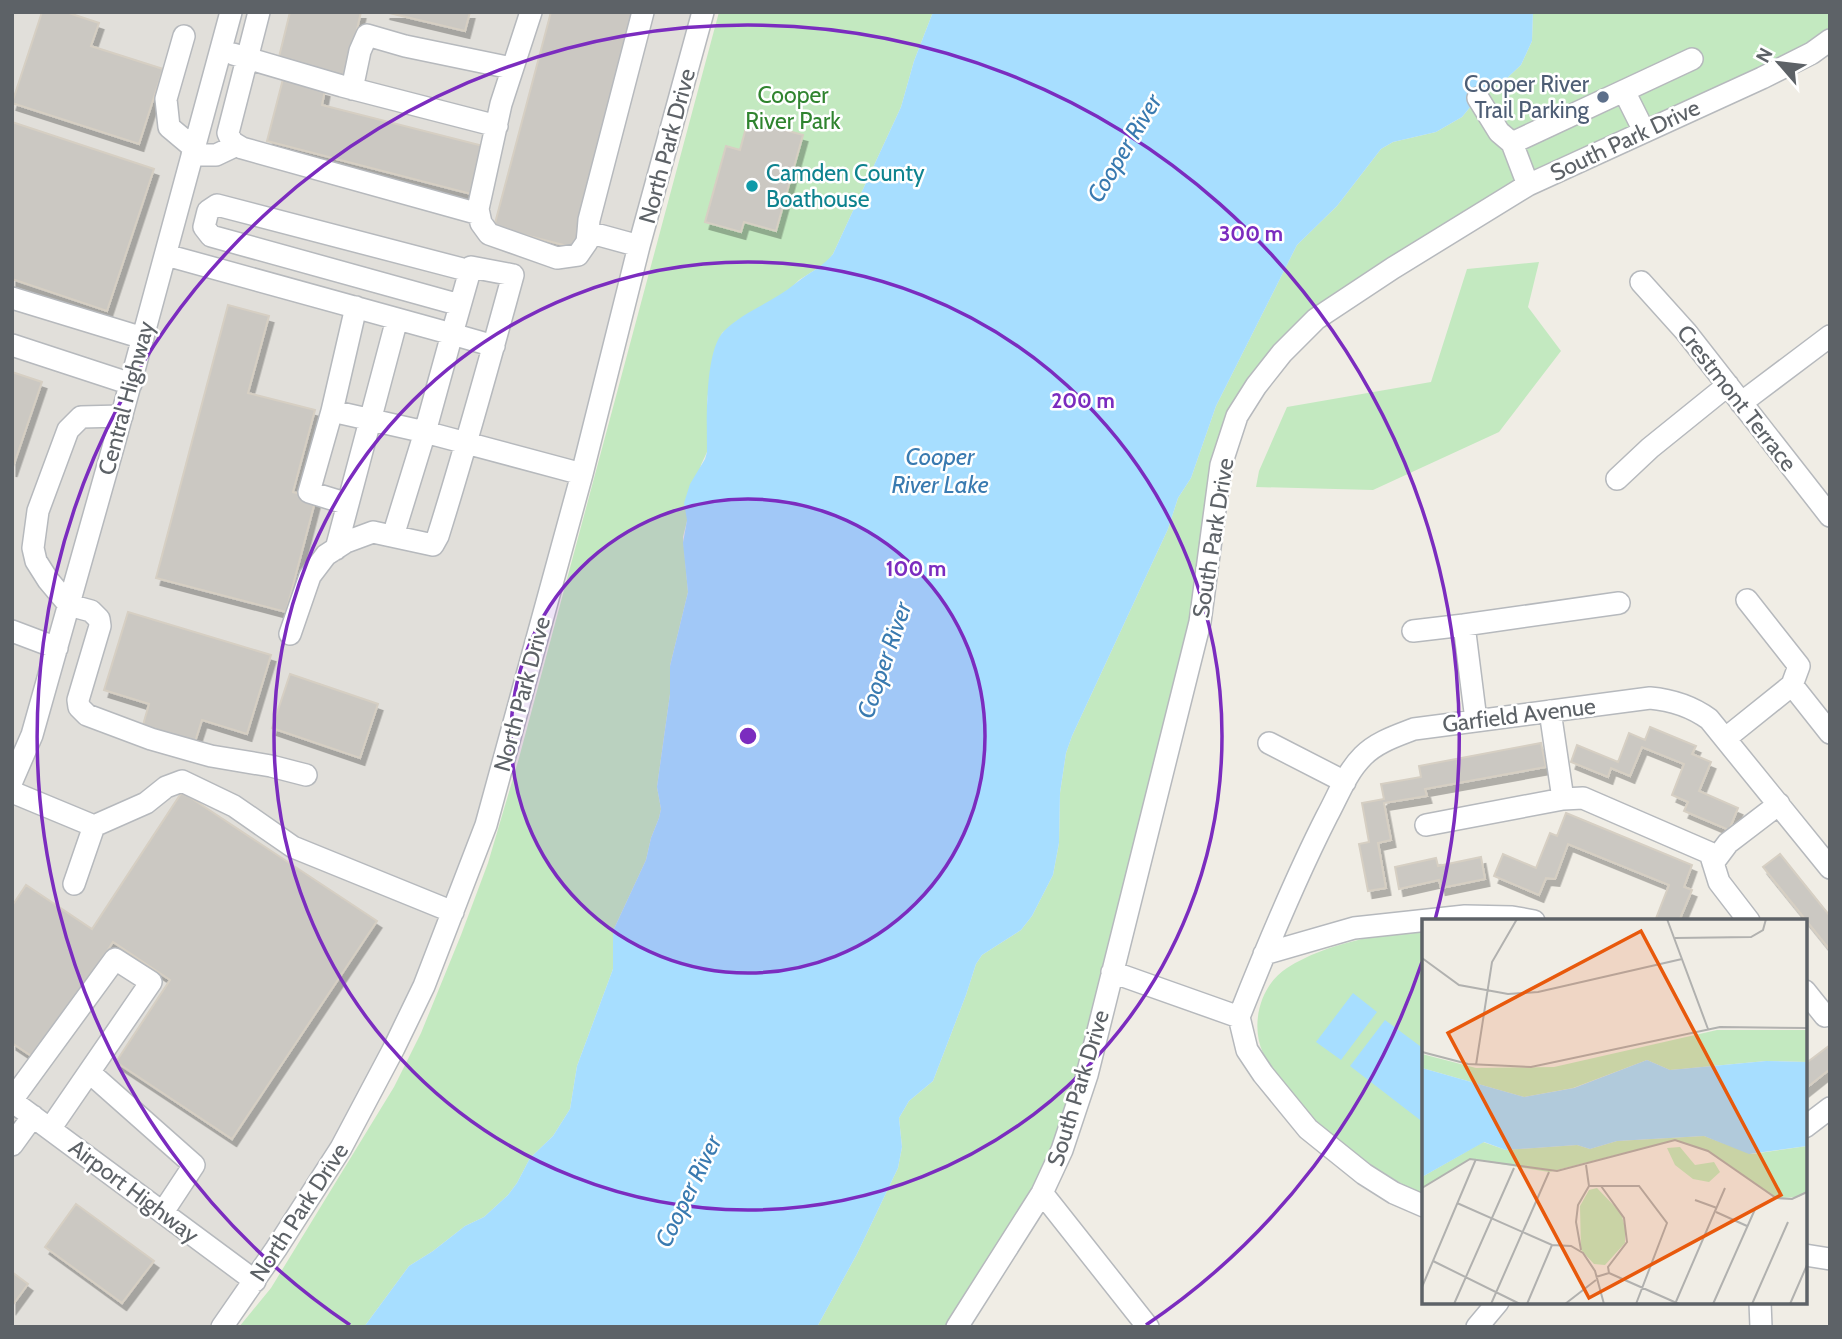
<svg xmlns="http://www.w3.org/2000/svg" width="1842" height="1339" viewBox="0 0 1842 1339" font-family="Cabin,sans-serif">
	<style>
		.industrial { fill: #e1dfda }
		.green { fill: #c3e9c0 }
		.water { fill: #a7deff }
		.building { fill: #cbc8c2; stroke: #d6cfc3; stroke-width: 2; filter: url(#shadow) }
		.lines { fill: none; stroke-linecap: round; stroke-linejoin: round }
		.minor-casing { stroke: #b6b9bd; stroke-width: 24 }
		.minor { stroke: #fff; stroke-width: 21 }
		.ring { fill: none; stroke: #7b2cbf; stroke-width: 3.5 }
		.service-dot { fill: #5c6f8a; stroke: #fff; stroke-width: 2.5 }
		.culture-dot { fill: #0f9aa8; stroke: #fff; stroke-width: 2.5 }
		.labels { text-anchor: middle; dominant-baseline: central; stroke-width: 5; stroke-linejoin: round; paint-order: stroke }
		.service-label { font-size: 23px; fill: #4e5e75; stroke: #fff; text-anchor: end }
		.park-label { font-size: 23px; fill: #30842f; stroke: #fff }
		.street-label { font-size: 23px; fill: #5d6267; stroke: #fff }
		.culture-label { font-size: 23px; fill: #0d838f; stroke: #fff; text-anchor: start }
		.water-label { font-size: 24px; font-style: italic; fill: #397ab0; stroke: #fff }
		.inset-road { fill: none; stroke: #b1b1af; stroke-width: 2 }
		.view { fill: #e8590c; fill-opacity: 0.15; stroke: #e8590c; stroke-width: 3.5 }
		.inset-edge { fill: none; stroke: #5d6267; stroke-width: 3.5 }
		.centre { fill: #7b2cbf; stroke: #fff; stroke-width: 3.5 }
		.ring-label { font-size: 21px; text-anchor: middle; font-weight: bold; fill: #7b2cbf; stroke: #fff; stroke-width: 5; stroke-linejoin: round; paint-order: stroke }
	</style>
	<defs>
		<filter id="shadow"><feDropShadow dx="4.5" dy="7" stdDeviation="0" flood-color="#0004"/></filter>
	</defs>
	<rect width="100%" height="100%" fill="#f0ede5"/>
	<path class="industrial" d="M12,12H703L486,825L394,1048L222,1327H12Z"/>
	<path class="green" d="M719,12H933L914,61L901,107L833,254L826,263L799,280L786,293L733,324L722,333L716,347L707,400V452L701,465L683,537L688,592L670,666V694L657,787L661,809L659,818L651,838L646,860L613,931V969L577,1066L570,1109L553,1136L530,1158L517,1183L508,1195L484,1217L465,1226L433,1251L409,1266L364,1327H239L271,1288L394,1087L421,1033L461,935L488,863L519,758Z
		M1533,12H1830V40L1528,185L1316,319L1237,416L1211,536L1062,1150L957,1327H817L857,1254L898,1168L902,1147L899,1118L909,1101L933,1081L966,995L976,964L982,955L1021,930L1032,916L1053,875L1059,843L1060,793L1066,753L1072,736L1168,529L1178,498L1191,478L1216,406L1297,245L1337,206L1381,149L1393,142L1436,132L1462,117L1480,95L1506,79L1521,65L1532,41Z
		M1539,262L1528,307L1561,351L1499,432L1373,490L1256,487L1259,471L1287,407L1431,382L1467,269Z
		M1424,927V1196C1387,1176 1349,1154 1317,1126C1307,1117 1300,1103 1292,1092C1283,1080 1269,1067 1263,1053C1250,1025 1260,985 1287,968C1328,942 1377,936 1424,927Z"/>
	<path class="water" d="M933,12H1533L1532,41L1521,65L1506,79L1480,95L1462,117L1436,132L1393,142L1381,149L1337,206L1297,245L1216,406L1191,478L1178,498L1168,529L1072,736L1066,753L1060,793L1059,843L1053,875L1032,916L1021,930L982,955L976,964L966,995L933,1081L909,1101L899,1118L902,1147L898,1168L857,1254L817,1327H364L409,1266L433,1251L465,1226L484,1217L508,1195L517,1183L530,1158L553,1136L570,1109L577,1066L613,969V931L646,860L651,838L659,818L661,809L657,787L670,694V666L688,592L683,543L687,520L684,503L690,484L705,459L707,452C707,424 704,351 724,331C744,311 774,302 796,283C808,273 823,267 833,254L901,107L914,61Z
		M1353,993L1377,1012L1341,1060L1316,1042Z
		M1385,1020L1424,1049V1123L1350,1066Z"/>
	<path class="building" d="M42,12H66L99,23L91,46L163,69L139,144L12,103Z
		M290,12H361L346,77L278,61Z
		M385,12H470L465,31Z
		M551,12H637L575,248L494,227Z
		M283,79L325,90L322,105L487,147L475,195L267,141Z
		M748,120L803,135L776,231L744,222L741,232L705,222L726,146L740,150Z
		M12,122L154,169L107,311L12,279Z
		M228,305L269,316L248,393L315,410L293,492L316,498L286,612L156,578Z
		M12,372L42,382L12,470Z
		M128,612L271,655L247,734L202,720L193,748L141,732L149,704L104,690Z
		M290,674L378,704L360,758L272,728Z
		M1650,727L1696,746L1692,754L1711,762L1699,791L1738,808L1729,830L1684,811L1688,802L1672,795L1684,764L1642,747L1630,776L1611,768L1608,777L1571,762L1577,745L1618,762L1629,733L1645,740Z
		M1541,743L1546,767L1425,789L1427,796L1384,803L1391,840L1378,843L1386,888L1368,891L1359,844L1369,842L1362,803L1384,799L1381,784L1421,777L1419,766Z
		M182,792L377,921L232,1139L116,1062L170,980L113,942L36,1059L12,1043V906L26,885L92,929Z
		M1566,813L1692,865L1684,887L1692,890L1679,921H1655L1669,885L1568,844L1555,879L1546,878L1539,895L1494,876L1503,854L1536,868L1550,833L1557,836Z
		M1780,854L1830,916V950L1763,867Z
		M1481,857L1485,879L1441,888L1439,880L1399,889L1395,867L1436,858L1438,866Z
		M1830,1045V1069L1805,1089V1064Z
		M76,1204L154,1261L122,1303L45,1247Z
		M12,1272L28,1284L12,1306Z"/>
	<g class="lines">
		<defs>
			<path id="minor" d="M259,12L228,133L232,142L242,148L479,214
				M531,12L501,104L478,209L481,223L489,234L557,258L578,255L587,242L588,232L639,246
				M184,36L166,99L169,127L194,148
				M233,54L342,86L497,126
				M352,89L360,51L367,35L405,46L511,68
				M1624,91L1644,131
				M1478,98L1499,132L1512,143
				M192,155H216L237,145
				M1528,185L1512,143L1692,59
				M588,232L589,220L643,12
				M166,255L452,334L425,432L582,474
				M1641,282L1686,332L1830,516
				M12,298L143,338
				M460,305L211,236L204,227L208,211L217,205L470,271
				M356,307L332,411L425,432L393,536
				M12,345L131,384
				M1741,403L1830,336
				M332,411L309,492L348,504
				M122,416L81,417L68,430L38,511L33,548L36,561L48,580L69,605L91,611L99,619L100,626L78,700L79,707L87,715L151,739L211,756L271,766L306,775
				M1617,479L1650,448L1728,385
				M336,549L397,319
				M1747,600L1799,666L1792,685
				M12,631L57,648
				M1413,631L1464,625
				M290,634L310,576L326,555L346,542L373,532L433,545L438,536C465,450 489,363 513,275L471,267L452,334L494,346
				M1476,720L1464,625L1619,603
				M1726,738L1792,685L1830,733
				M1269,743L1345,782
				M12,781L32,735L114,444L231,12
				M12,792L94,826L74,884
				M1563,799L1583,798L1710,853L1719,882L1749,921
				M1426,825L1563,799L1550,711
				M94,826L146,803L166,787L182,781L234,806L293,847L453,912
				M1713,863L1728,843L1779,804
				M1264,954L1354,928L1465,916L1512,917L1534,921
				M1112,972L1239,1017
				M1805,991L1825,1016
				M1239,1017C1266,949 1294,881 1327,816C1338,796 1346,773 1363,756C1377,742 1396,736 1414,729L1650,698C1672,700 1691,706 1709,719L1830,868
				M1239,1017L1247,1050L1263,1074L1308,1129L1364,1174L1394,1193L1424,1206
				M89,1072L194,1165L163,1212
				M12,1100L115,959L151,982L50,1129
				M12,1101L255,1281
				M1805,1127L1830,1108
				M12,1145L33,1116
				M1042,1193L1148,1327
				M1805,1255L1830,1259
				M1760,1302L1761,1327
				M222,1327L276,1249L341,1148L394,1048L424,986L486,825L582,474L639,246L703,12
				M957,1327L1042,1193L1062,1150L1087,1075L1200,622L1221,465L1237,416L1256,386L1282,353L1316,319L1393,268L1528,185L1762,78L1812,53L1830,40
				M1477,1327L1498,1302"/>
		</defs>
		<use href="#minor" class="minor-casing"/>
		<use href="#minor" class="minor"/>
	</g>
	<circle cx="748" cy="736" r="237" fill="#7b2cbf" fill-opacity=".12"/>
	<g class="ring">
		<circle cx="748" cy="736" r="237"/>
		<circle cx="748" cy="736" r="474"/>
		<path d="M1422 962A711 711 0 0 1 1146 1325M350 1325A711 711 0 1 1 1435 920"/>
	</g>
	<circle class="service-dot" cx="1603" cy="97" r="7"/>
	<circle class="culture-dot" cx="752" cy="186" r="7"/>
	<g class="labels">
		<g class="service-label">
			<text x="1589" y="84">Cooper River<tspan x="1589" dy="26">Trail Parking</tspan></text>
		</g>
		<g class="park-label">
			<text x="793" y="95">Cooper<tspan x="793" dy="26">River Park</tspan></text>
		</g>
		<g class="street-label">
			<text transform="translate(1625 140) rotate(-25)">South Park Drive</text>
			<text transform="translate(667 146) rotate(-75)">North Park Drive</text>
			<text transform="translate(126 398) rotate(-75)">Central Highway</text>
			<text transform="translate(1737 398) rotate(52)">Crestmont Terrace</text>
			<text transform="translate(1213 538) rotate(-81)">South Park Drive</text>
			<text transform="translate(522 694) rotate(-75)">North Park Drive</text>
			<text transform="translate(1519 715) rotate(-7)">Garfield Avenue</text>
			<text transform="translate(1078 1088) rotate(-73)">South Park Drive</text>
			<text transform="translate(134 1191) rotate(37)">Airport Highway</text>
			<text transform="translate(299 1212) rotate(-57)">North Park Drive</text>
		</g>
		<g class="culture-label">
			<text x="766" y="173">Camden County<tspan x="766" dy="26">Boathouse</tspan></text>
		</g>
		<g class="water-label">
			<text transform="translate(1124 148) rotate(-59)">Cooper River</text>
			<text x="940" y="456">Cooper<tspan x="940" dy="28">River Lake</tspan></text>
			<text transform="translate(884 660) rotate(-71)">Cooper River</text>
			<text transform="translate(688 1191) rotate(-64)">Cooper River</text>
		</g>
	</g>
	<g transform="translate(1422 919)">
		<rect width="385" height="385" fill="#f0ede5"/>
		<path d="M295,111H385V143L344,142L248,151L225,141L151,169L102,178L0,149V135L54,149L132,148ZM282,217L330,235L385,227V273L377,278L354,279L286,232L253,221L127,253L48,240L0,269V258L61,223L84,231L155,226L168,230L195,222ZM258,228L273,246L292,243L298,253L287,263L271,260L253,246L245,229ZM175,269L199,294L203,308V324L183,346L172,345L159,331L158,287L167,271Z" fill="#c3e9c0"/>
		<path d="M225,141L248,151L344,142L385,143V227L327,235L282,217L195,222L168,230L155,226L84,231L62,223L0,258V149L102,178L152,169Z" fill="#a7deff"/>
		<path class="inset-road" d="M245,0L286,110M253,19L329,18L341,11L344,0M0,39L37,66L86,75L116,73L260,40M0,133L46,145L109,148L298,108L385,109M54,146L70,43L95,0M167,267H217L245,304L214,385M0,269L48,240L135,252L253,221L286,232L354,279L370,280L385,273M273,281L295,289M35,284L130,326L149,327L161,334L173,352L182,385M294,293L325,307M159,331L154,303L156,286L167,267L164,246M11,342L98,385M187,354L257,385M174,358L187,354L186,348L205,323L202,299L179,267M0,368L54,240M32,385L92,249M69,385L127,253M105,385L130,326M143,385L174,361M253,385L303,269M291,385L334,288M330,385L366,303M368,385L385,346"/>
		<path class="view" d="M219,12L359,276L167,379L26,114Z"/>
		<rect width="385" height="385" class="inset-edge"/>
	</g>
	<circle cx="748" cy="736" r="10" class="centre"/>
	<g class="ring-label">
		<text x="1251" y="241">300 m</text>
		<text x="1083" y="408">200 m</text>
		<text x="916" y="576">100 m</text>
	</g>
	<rect width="1842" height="1339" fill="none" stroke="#5d6267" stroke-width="28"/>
	<g transform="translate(1779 63) rotate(298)" stroke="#ffffff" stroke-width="5" paint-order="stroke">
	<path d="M0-5L12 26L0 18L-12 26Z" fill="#5d6267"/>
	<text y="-10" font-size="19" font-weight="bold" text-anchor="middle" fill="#5d6267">N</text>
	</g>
</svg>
